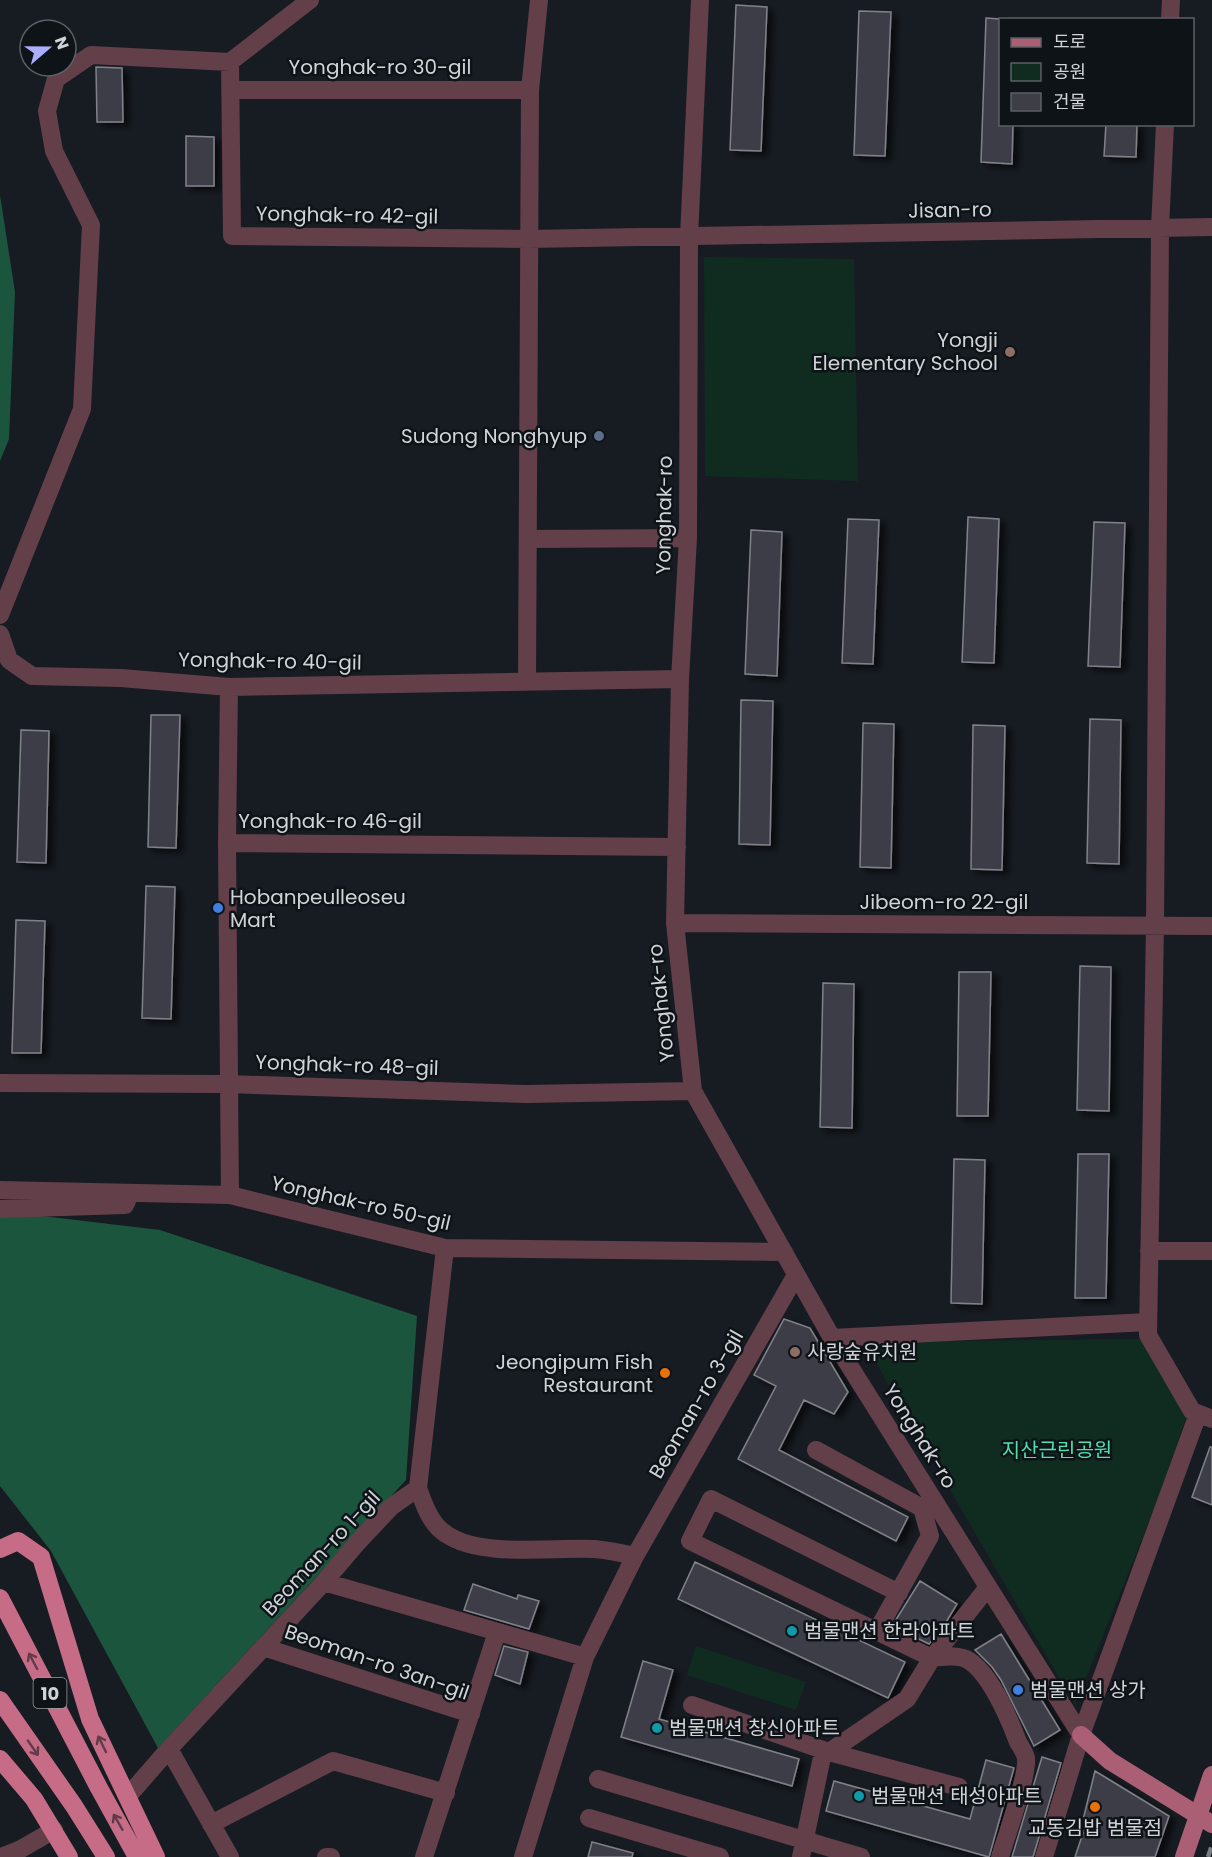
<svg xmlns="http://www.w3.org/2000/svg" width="1212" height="1857" viewBox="0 0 1212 1857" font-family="Poppins,'Noto Sans KR',sans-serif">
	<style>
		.green { fill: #102c21 }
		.forest { fill: #1c553e }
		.building { fill: #3e3e46; stroke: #81818a; stroke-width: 1.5; filter: url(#shadow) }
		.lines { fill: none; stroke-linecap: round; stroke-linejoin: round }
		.minor { stroke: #633f49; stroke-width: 18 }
		.major { stroke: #aa5f75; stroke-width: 18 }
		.highway { stroke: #c76c87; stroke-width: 18 }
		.rail { stroke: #7a7e83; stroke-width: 4.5; stroke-dasharray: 10 10; stroke-linecap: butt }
		.oneway { stroke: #613b4a }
		.education-dot { fill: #8d6e63; stroke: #0e1318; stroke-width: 2 }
		.service-dot { fill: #5c6f8a; stroke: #0e1318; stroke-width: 2 }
		.shop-dot { fill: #3f7fe0; stroke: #0e1318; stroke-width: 2 }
		.food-dot { fill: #e8710a; stroke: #0e1318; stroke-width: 2 }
		.culture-dot { fill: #0f9aa8; stroke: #0e1318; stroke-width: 2 }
		.labels { text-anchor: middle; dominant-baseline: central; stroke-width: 5; stroke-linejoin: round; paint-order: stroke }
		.shield { fill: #0e1318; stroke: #969a9e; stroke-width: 1.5 }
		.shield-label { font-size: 18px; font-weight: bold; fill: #d0d4d8 }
		.street-label { font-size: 20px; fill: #d0d4d8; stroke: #0e1318 }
		.poi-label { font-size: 20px; fill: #d0d4d8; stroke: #0e1318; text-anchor: start }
		.park-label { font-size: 20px; fill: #4ee0a8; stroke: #0e1318 }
	</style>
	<defs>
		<filter id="shadow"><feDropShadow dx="6" dy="4" stdDeviation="3" flood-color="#0009"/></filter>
	</defs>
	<rect width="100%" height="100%" fill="#171c22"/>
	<path class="green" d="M704,257L854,259L858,481L705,476Z
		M1144,1339L1167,1379L1186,1418L1155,1507L1075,1705L864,1342Z
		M696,1646L806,1682L796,1710L687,1675Z"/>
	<path class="forest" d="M0,195L15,292L9,439L0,461Z
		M0,1211L160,1230L417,1316L406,1480L158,1748L51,1551L0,1486Z"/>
	<path class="building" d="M736,5L767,7L761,151L730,150Z
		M859,11L891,12L885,156L854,155Z
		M986,18L1000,19V124H1013L1012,164L981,162Z
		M96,67L122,68L123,122H97Z
		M1106,124H1137L1136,157L1104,156Z
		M186,136L214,137V186H186Z
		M968,517L999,519L994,663L962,662Z
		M848,519L879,520L873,664L842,663Z
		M1094,522L1125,523L1120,667L1088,666Z
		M751,530L782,532L777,676L745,674Z
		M741,700L773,701L770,845L739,844Z
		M151,715H180L176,848L148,847Z
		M1090,719L1121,720L1119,864L1087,863Z
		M863,723L894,724L891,868L860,867Z
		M973,725L1005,726L1002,870L971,869Z
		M21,730L49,731L46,863L17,862Z
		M146,886L175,887L171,1019L142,1018Z
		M16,920L45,921L41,1053H12Z
		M1080,966L1111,967L1109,1111L1077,1110Z
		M959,972H991L988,1116H957Z
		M823,983L854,984L852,1128L820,1127Z
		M1078,1154H1109L1106,1298H1075Z
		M954,1159L985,1160L982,1304L951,1303Z
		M784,1319L810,1328L848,1392L834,1414L804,1400L779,1450L908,1517L896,1541L738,1459L776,1386L754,1375Z
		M1210,1447H1212V1505L1192,1497Z
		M695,1562L905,1662L888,1698L678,1599Z
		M920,1581L957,1604L945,1624L929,1644L892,1626Z
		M473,1584L517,1599L518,1595L539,1601L529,1629L464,1610Z
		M1001,1634L1060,1730L1034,1746L1001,1680L992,1667L975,1650Z
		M504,1646L528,1652L520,1684L495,1675Z
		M643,1661L673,1670L659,1719L799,1759L792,1786L621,1737Z
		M1042,1757L1061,1763L1033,1857H1012Z
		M986,1760L1014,1768L989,1857L826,1811L834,1781L970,1819Z
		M1095,1771L1169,1816L1155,1857H1075L1083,1833L1080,1832Z
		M592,1842L633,1853L632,1857H588Z"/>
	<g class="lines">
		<path class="minor" d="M700,0L689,237L688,538L680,679L675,923L693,1091L832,1338L1081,1735
			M1170,20L1171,0
			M230,62L232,236L528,239L1212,227
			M231,90H530
			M1165,124L1160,228L1155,925L1148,1335L1192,1411L1212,1419
			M528,539L688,538
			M0,615L82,409L91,225L54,151L47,111L56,79L91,55L230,62L310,0
			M0,634L9,660L32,676L121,678L229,687L680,679
			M527,682L530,90L539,0
			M229,687L227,843L230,1195
			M227,843L677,847
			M675,923L1212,926
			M0,1083L228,1084L526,1094L693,1091
			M0,1190L230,1195L445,1248L784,1252
			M0,1209L125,1205L127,1201
			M1149,1251H1212
			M832,1338L1148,1322
			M816,1450L922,1508L930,1536L877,1631
			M418,1488C424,1504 430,1524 446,1534C480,1558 553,1547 594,1549C608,1550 622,1553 635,1556
			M324,1582L585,1657
			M899,1593L711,1499L690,1541L932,1658C943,1657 958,1654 968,1660C990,1673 1009,1718 1018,1742C1021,1747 1025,1753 1026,1758C1028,1776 1006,1837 1000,1857
			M263,1647L471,1714
			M692,1705L829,1752L959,1787
			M169,1749L324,1582L358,1542L391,1507L418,1488L445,1248
			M598,1779L861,1857
			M128,1796L169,1749L230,1857
			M589,1818L720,1857
			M211,1824L333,1761L446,1793
			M1,1857L21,1849L54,1830
			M326,1857H331
			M424,1857L497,1632
			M523,1857L585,1657L635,1556L796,1275
			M801,1857L822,1757L907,1699L932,1658L988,1587
			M1044,1857L1081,1735L1198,1414"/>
		<path class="major" d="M1081,1735L1110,1761L1212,1824
			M1184,1857L1212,1775"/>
		<path class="highway" d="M0,1549L18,1541L41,1557L90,1719L156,1857
			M0,1598L99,1788L137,1857
			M0,1700L74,1806L106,1857
			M0,1759L34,1799L69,1857"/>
		<path class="rail" d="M1208,1857L1212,1845"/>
	</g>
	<defs><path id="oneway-shaft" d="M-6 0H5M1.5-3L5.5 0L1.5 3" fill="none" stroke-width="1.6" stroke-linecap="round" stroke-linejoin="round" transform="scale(1.5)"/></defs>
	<g class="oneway">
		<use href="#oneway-shaft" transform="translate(33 1661) rotate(-118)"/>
		<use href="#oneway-shaft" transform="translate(102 1744) rotate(-116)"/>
		<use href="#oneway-shaft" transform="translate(33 1748) rotate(55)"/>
		<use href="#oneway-shaft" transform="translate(118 1822) rotate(-120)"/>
	</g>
	<g class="education-dot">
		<circle cx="1010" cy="352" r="6"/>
		<circle cx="795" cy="1352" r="6"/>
	</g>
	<circle class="service-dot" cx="599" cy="436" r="6"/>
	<g class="shop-dot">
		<circle cx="218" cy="908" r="6"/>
		<circle cx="1018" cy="1690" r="6"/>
	</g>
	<g class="food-dot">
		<circle cx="665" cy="1373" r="6"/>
		<circle cx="1095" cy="1807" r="6"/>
	</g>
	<g class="culture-dot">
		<circle cx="792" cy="1631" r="6"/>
		<circle cx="657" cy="1728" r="6"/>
		<circle cx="859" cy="1796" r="6"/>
	</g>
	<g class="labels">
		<rect class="shield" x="33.5" y="1678" width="33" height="30" rx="4.5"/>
		<g class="shield-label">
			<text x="50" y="1693">10</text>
		</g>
		<g class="street-label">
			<text x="380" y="67">Yonghak-ro 30-gil</text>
			<text transform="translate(950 210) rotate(-1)">Jisan-ro</text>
			<text transform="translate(347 215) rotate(1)">Yonghak-ro 42-gil</text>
			<text transform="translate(664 515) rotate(-89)">Yonghak-ro</text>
			<text transform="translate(270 661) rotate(1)">Yonghak-ro 40-gil</text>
			<text x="330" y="821">Yonghak-ro 46-gil</text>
			<text x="944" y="902">Jibeom-ro 22-gil</text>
			<text transform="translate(661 1003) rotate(-96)">Yonghak-ro</text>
			<text transform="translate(347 1065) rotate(2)">Yonghak-ro 48-gil</text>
			<text transform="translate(361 1203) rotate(13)">Yonghak-ro 50-gil</text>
			<text transform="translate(696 1404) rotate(-60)">Beoman-ro 3-gil</text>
			<text transform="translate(920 1436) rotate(58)">Yonghak-ro</text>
			<text transform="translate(321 1553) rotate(-47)">Beoman-ro 1-gil</text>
			<text transform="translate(377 1662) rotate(19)">Beoman-ro 3an-gil</text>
		</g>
		<g class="poi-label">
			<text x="998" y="340" text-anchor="end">Yongji<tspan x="998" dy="23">Elementary School</tspan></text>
			<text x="587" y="436" text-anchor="end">Sudong Nonghyup</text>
			<text x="230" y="897">Hobanpeulleoseu<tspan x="230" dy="23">Mart</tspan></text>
			<text x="807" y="1352">사랑숲유치원</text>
			<text x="653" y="1362" text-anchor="end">Jeongipum Fish<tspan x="653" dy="23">Restaurant</tspan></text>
			<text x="804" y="1631">범물맨션 한라아파트</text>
			<text x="1030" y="1690">범물맨션 상가</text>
			<text x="669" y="1728">범물맨션 창신아파트</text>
			<text x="871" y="1796">범물맨션 태성아파트</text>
			<text x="1095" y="1828" text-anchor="middle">교동김밥 범물점</text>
		</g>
		<g class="park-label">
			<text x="1057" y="1450">지산근린공원</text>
		</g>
	</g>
	<rect x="999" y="18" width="195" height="108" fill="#0e1318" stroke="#5c6065" stroke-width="1.5"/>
	<rect x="1011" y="38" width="30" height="9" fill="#aa5f75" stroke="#5c6065" stroke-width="1.5"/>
	<text x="1053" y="48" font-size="18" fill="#d0d4d8">도로</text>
	<rect x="1011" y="63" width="30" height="18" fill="#102c21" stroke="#5c6065" stroke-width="1.5"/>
	<text x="1053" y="78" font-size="18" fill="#d0d4d8">공원</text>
	<rect x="1011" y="93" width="30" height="18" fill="#3e3e46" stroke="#5c6065" stroke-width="1.5"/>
	<text x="1053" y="108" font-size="18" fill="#d0d4d8">건물</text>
	<g transform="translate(48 48) rotate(70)"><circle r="28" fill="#0e1318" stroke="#5c6065" stroke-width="1.5"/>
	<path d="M0-4.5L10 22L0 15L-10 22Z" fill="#abaffb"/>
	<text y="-9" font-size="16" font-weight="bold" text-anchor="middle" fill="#d0d4d8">N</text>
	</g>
</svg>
